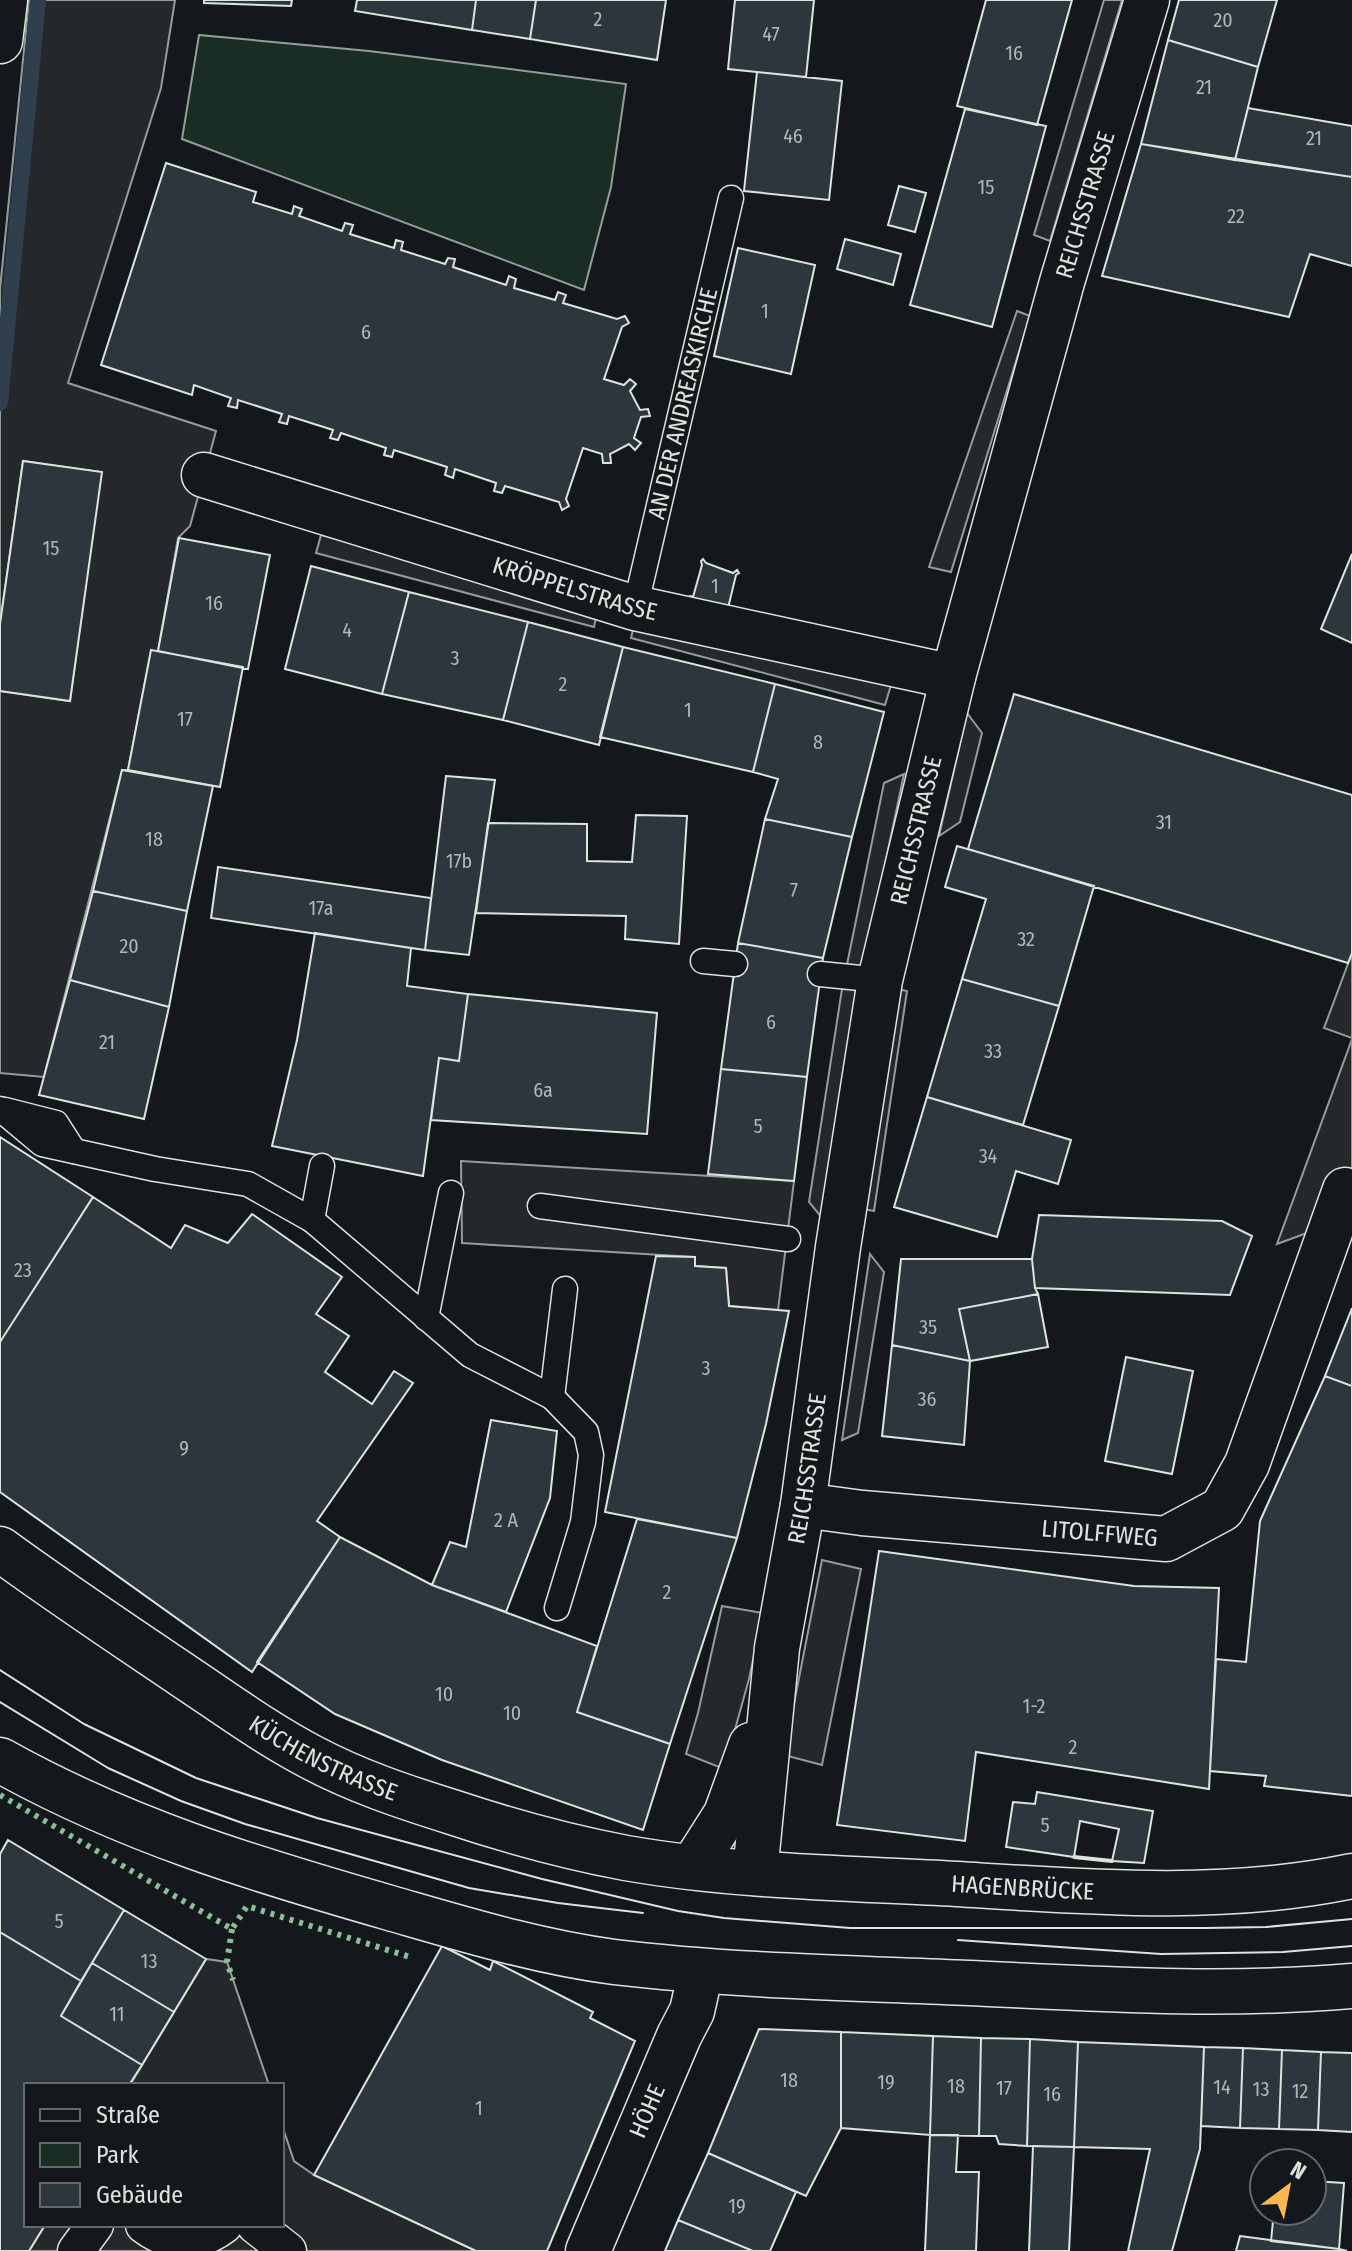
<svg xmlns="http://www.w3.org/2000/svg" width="1352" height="2251" viewBox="0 0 1352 2251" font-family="'Fira Sans Condensed',sans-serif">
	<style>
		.green { fill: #1a2d24; stroke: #939e99; stroke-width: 2 }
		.parking { fill: #24282b; stroke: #939e99; stroke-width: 2 }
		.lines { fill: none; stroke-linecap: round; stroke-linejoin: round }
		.stream { stroke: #2f3f4d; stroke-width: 16 }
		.building { fill: #2c363c; stroke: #d8e6dc; stroke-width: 2 }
		.service-casing { stroke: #d8e6dc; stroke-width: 27 }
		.pedestrian-casing { stroke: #d8e6dc; stroke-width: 39 }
		.minor-casing { stroke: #d8e6dc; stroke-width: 47 }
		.secondary-casing { stroke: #d8e6dc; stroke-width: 47 }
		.service { stroke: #14181c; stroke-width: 24 }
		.pedestrian { stroke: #14181c; stroke-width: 36 }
		.minor { stroke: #14181c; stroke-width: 44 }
		.secondary { stroke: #14181c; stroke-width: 44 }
		.tram { stroke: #d8e6dc; stroke-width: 2 }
		.hedge { stroke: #8ac095; stroke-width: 6; stroke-dasharray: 4 6; stroke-linecap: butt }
		.wall { stroke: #d8e6dc; stroke-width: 4 }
		.labels { text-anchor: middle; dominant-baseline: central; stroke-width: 6; stroke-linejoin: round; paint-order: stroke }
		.number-label { font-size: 20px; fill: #adbab4 }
		.street-label { font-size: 24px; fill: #d8e6dc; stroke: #14181c }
	</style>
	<rect width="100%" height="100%" fill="#14181c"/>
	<path class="green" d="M199,35L369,51L626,84L611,187L584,290L182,139Z"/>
	<path class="parking" d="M29,0H175L161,88L68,383L216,431L190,526L178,538L158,651H151L128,770H122L44,1077L0,1073V691L70,701L101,472L23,461L0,624V289Z
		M1104,0H1122L1050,241L1034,235Z
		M1017,311L1030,316L951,572L929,567Z
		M321,535L598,607L594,627L316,553Z
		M635,621L891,685L885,705L631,638Z
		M967,713L982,733L960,822L939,836Z
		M904,774L868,945L822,1218L809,1202L842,989L884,783Z
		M1352,953V1038L1324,1028Z
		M892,988L907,991L874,1211L859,1208Z
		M1352,1039V1223H1334L1277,1244Z
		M461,1161L794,1181L778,1310L729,1306L726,1268L695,1266L694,1257L462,1243Z
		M870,1254L884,1272L858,1433L842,1440Z
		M822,1560L861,1569L822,1765L784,1755Z
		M722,1606L763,1613L749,1679L724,1769L686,1754L698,1713Z
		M206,1959L227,1962L269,2085H130Z
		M282,2125L294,2161L314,2175L476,2251H29L45,2225H282Z"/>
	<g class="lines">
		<path class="stream" d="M0,403L38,0"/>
	</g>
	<path class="building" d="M204,0H292L291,6L204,3Z
		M357,0H476L472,30L355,11Z
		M476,0H536L530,39L472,30Z
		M536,0H666L657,60L530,39Z
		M735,0H814L806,77L728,69Z
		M986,0H1072L1037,125L957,106Z
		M1179,0H1277L1258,67L1168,40Z
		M1168,40L1258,67L1235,160L1141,144Z
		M757,72L842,81L829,200L744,191Z
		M1248,108L1352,126V177L1235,160Z
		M965,109L1046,126L992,327L910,305Z
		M1141,144L1352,177V266L1310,254L1289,317L1102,276Z
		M166,163L256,192L253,202L292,214L294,206L302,209L299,216L342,231L345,223L353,225L350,234L394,248L396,240L403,242L401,250L445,264L448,258L455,259L453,267L506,285L509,276L516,279L514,288L555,300L558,292L566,295L563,303L617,319L625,316L629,323L622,327L604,379L624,385L630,379L636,384L630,391L640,410L648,409L650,416L641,417L634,438L641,443L635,450L629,444L610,454L611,463H603L602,454L583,448L566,499L569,506L562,510L559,502L505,486L502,493L494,491L496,483L455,469L453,478L445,475L447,467L394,450L392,457L384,455L386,448L341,433L338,440L330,438L333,430L289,416L287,424L279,422L282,414L238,400L237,408L228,406L231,398L194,385L192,395L101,365Z
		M899,186L926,193L915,232L888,225Z
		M845,239L901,254L893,285L837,269Z
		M738,248L815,265L791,374L714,356Z
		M23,461L102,472L70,701L0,691V624Z
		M179,538L270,555L248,669L158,651Z
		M1352,554V643L1321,629Z
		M703,559L706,563L733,573L737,570L739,573L736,575L728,608L689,600L690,596L693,597L702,565L701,561Z
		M311,566L409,592L382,694L285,669Z
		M409,592L528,622L503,720L382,694Z
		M528,622L623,647L599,745L503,720Z
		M623,647L775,684L753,772L600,737Z
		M151,650L243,667L220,787L128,770Z
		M775,684L884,712L852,837L765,819L778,779L753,772Z
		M1014,694L1352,795V953L1348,963L968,849Z
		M122,770L213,786L187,911L93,891Z
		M446,776L495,780L469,955L425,950Z
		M636,815L687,816L679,944L625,939L626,916L476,913L488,823L587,824V861L632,862Z
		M765,819L852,837L823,958L738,943Z
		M957,846L1094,886L1059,1006L962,979L986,899L945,887Z
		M218,867L431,898L425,950L211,918Z
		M93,891L187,911L169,1007L70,980Z
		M315,933L411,948L407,986L468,994L459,1061L439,1058L423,1176L272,1146L297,1040Z
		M738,943L823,958L807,1077L721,1069Z
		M962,979L1059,1006L1023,1125L927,1097Z
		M70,980L169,1007L144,1119L39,1095Z
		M468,994L657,1013L647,1134L431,1120L439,1058L459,1061Z
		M721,1069L807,1077L794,1181L708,1174Z
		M927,1097L1071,1140L1058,1184L1016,1171L997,1237L894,1207Z
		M0,1137L93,1197L0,1342Z
		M93,1197L171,1248L185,1225L228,1243L252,1214L342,1277L316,1314L349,1336L325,1372L372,1404L394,1371L413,1383L317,1521L340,1537L252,1672L0,1492V1342Z
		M1039,1215L1222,1221L1252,1236L1230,1295L1035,1288L1032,1259Z
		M656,1256L695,1257V1266L726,1268L729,1306L789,1311L766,1424L737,1538L605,1512Z
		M901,1259H1032L1035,1288L1038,1294L959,1309L970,1361L892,1345Z
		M1038,1294L1048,1347L970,1361L959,1309Z
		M1352,1308V1386L1325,1376Z
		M892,1345L970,1361L964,1445L882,1436Z
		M1126,1357L1193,1371L1172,1474L1105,1461Z
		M1325,1376L1352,1386V1796L1264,1786L1266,1776L1210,1771L1216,1659L1246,1662L1260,1521Z
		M491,1420L557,1431L550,1498L506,1612L432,1585L450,1542L466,1547Z
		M637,1519L737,1538L670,1744L577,1712Z
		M340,1537L432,1585L597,1646L577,1712L670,1744L643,1830L442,1760L335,1714L257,1662Z
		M879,1551L1134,1586L1219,1588L1209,1789L976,1752L965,1841L837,1825Z
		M1037,1792L1153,1811L1144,1863L1112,1861L1119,1829L1080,1821L1074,1857L1006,1847L1013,1802L1035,1804Z
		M8,1840L124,1910L81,1981L0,1932V1854Z
		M124,1910L206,1959L174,2012L92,1963Z
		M0,1932L81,1981L61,2016L142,2065L129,2085H26V2225H45L29,2251H0Z
		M442,1946L490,1970L493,1961L593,2012L590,2018L635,2041L547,2251H476L314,2175Z
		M92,1963L174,2012L142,2065L61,2016Z
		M759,2029L841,2032V2128L806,2196L708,2153Z
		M841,2032L933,2036L930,2135L841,2128Z
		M933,2036L981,2038L979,2136L930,2135Z
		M981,2038L1030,2039L1027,2146L999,2144L996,2136H979Z
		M1030,2039L1078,2042L1074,2147L1027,2146Z
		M1078,2042L1204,2047L1200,2149L1172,2251H1128L1150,2149L1074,2147Z
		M1204,2047L1243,2048L1240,2128L1201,2126Z
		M1243,2048L1282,2050L1279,2129L1240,2128Z
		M1282,2050L1321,2052L1318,2130L1279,2129Z
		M1321,2052L1352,2053V2132L1318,2130Z
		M930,2135H958L956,2172H979L976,2251H925Z
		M1033,2146L1074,2147L1069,2251H1029Z
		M708,2153L796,2192L770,2251H753L678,2220Z
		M1312,2181L1344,2183L1339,2249L1271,2241L1274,2211H1312Z
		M678,2220L753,2251H665Z
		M1240,2236L1339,2249L1347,2251H1236Z"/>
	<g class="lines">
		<defs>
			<g id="service">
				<path id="s1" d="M635,608L731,198"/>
				<path d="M703,961L735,964"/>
				<path d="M820,974L880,980"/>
				<path d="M0,1109L42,1144L155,1169L248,1184L312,1220L470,1355L552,1397L586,1432L591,1455L583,1522L557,1608"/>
				<path d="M5,1110L56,1123L74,1151"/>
				<path d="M540,1206L788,1239"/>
				<path d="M312,1220L322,1166"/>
				<path d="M426,1318L451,1193"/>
				<path d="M552,1397L565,1289"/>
			</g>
			<path id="pedestrian" d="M144,2225C170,2245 198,2245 224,2225
				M255,2225L288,2251
				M76,2251L95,2225"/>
			<g id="minor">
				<path d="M0,41L5,0"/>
				<path id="s2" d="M204,475L635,608L953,677"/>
				<path id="s3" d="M803,1505L862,1513L1166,1539L1222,1509L1247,1464L1345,1190"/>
				<path d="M693,1866L726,1814L751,1745"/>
				<path id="s4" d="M755,1873L777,1648L803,1505L838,1247L880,980L953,677L1062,282L1147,0"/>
				<path id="s5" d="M588,2251L679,2036L692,2011L701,1971"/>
			</g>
			<g id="secondary">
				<path id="s6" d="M0,1549C60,1593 122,1634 184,1676C226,1704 267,1734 311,1757C356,1781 404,1797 452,1812C509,1831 567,1847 626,1858C735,1877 847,1878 957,1884C1087,1892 1223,1903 1352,1876"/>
				<path d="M0,1760C125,1830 254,1869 390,1908C463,1929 538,1952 614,1962C732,1976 850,1978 969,1983C1097,1989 1224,1997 1352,1986"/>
			</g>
		</defs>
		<use href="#service" class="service-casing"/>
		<use href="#pedestrian" class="pedestrian-casing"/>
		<use href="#minor" class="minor-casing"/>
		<use href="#secondary" class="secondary-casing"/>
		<use href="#service" class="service"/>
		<use href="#pedestrian" class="pedestrian"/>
		<use href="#minor" class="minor"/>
		<use href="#secondary" class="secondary"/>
		<path class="tram" d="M0,1670L84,1724L196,1778L317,1818L542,1879L678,1911L724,1918L850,1928H1206L1266,1927L1352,1919
			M0,1702L108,1768L181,1801L245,1824L469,1888L558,1903L643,1913
			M958,1940L1161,1954L1283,1952L1352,1946"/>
		<path class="hedge" d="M0,1795L232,1929L247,1906L410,1957
			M232,1929L227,1962L233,1980"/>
		<path class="wall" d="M1074,1857L1112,1861"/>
	</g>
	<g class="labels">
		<g class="number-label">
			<text x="598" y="19">2</text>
			<text x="1223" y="20">20</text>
			<text x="771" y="34">47</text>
			<text x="1014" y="53">16</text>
			<text x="1204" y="87">21</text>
			<text x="793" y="136">46</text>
			<text x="1314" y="138">21</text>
			<text x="986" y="187">15</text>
			<text x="1236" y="216">22</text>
			<text x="765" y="311">1</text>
			<text x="366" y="332">6</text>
			<text x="51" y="548">15</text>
			<text x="715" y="586">1</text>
			<text x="214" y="603">16</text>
			<text x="347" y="630">4</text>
			<text x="455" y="658">3</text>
			<text x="563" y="684">2</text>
			<text x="688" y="710">1</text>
			<text x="185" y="719">17</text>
			<text x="818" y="742">8</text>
			<text x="1164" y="822">31</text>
			<text x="154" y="839">18</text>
			<text x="459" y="861">17b</text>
			<text x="794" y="890">7</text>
			<text x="321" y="908">17a</text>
			<text x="1026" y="939">32</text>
			<text x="129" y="946">20</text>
			<text x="771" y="1022">6</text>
			<text x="107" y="1042">21</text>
			<text x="993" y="1051">33</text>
			<text x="543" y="1090">6a</text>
			<text x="758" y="1126">5</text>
			<text x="988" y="1156">34</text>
			<text x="23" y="1270">23</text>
			<text x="928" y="1327">35</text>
			<text x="706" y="1368">3</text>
			<text x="927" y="1399">36</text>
			<text x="184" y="1448">9</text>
			<text x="506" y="1520">2 A</text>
			<text x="667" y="1592">2</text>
			<text x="444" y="1694">10</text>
			<text x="1034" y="1706">1-2</text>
			<text x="512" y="1713">10</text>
			<text x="1073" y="1747">2</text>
			<text x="1045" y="1825">5</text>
			<text x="59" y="1921">5</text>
			<text x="149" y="1961">13</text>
			<text x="117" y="2014">11</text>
			<text x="789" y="2080">18</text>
			<text x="886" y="2082">19</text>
			<text x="956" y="2086">18</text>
			<text x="1222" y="2087">14</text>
			<text x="1004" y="2088">17</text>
			<text x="1261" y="2089">13</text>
			<text x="1300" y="2091">12</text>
			<text x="1052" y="2094">16</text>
			<text x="479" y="2108">1</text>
			<text x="737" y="2206">19</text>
		</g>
		<g class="street-label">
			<text stroke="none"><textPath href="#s4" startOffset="1704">REICHSSTRASSE</textPath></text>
			<text stroke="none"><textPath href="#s1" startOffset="210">AN DER ANDREASKIRCHE</textPath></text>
			<text stroke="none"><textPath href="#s2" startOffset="388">KRÖPPELSTRASSE</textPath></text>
			<text stroke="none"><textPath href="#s4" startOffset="1056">REICHSSTRASSE</textPath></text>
			<text stroke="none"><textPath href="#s4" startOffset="408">REICHSSTRASSE</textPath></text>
			<text stroke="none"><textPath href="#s3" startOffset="298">LITOLFFWEG</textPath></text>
			<text stroke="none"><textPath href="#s6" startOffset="386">KÜCHENSTRASSE</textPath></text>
			<text stroke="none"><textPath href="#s6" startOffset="1104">HAGENBRÜCKE</textPath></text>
			<text stroke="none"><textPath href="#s5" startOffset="152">HÖHE</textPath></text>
		</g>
	</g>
	<rect x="24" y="2083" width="260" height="144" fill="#14181c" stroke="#626a69" stroke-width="2"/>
	<rect x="40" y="2109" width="40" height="12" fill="#14181c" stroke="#626a69" stroke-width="2"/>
	<text x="96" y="2123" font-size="24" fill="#d8e6dc">Straße</text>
	<rect x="40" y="2143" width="40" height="24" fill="#1a2d24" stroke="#626a69" stroke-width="2"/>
	<text x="96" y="2163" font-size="24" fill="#d8e6dc">Park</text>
	<rect x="40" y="2183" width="40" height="24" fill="#2c363c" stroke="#626a69" stroke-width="2"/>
	<text x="96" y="2203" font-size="24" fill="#d8e6dc">Gebäude</text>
	<g transform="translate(1288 2187) rotate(32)"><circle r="38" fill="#14181c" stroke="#626a69" stroke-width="2"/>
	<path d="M0-6L14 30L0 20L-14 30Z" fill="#ffb74d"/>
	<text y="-12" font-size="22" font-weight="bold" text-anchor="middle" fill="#d8e6dc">N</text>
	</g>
</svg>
